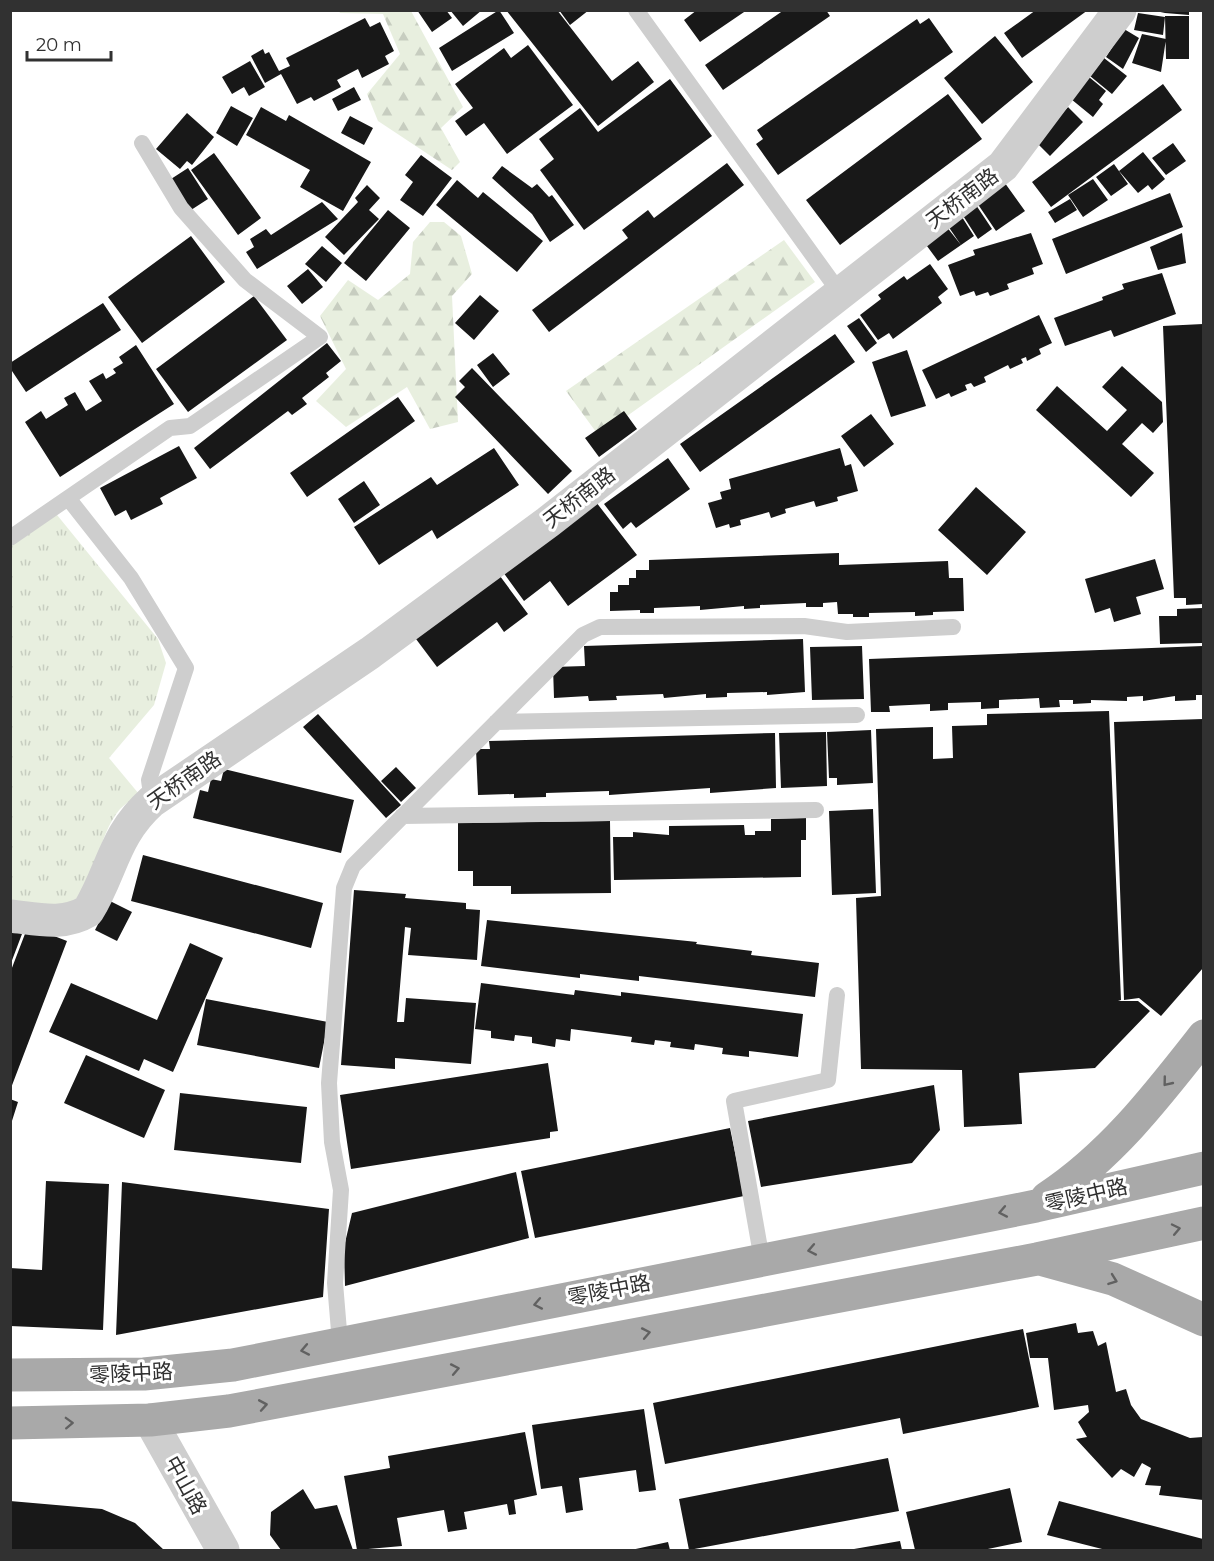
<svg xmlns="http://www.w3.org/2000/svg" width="1214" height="1561" viewBox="0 0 1214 1561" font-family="Montserrat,'Noto Sans SC',sans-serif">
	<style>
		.forest { fill: url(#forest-firs) }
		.park { fill: url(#park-tufts) }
		.building { fill: #181818 }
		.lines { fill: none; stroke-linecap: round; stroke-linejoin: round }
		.lane { stroke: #cecece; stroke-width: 16 }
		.street { stroke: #cecece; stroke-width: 33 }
		.primary { stroke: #a9a9a9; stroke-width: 33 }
		.oneway { stroke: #616161 }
		.labels { text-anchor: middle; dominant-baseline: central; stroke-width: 6; stroke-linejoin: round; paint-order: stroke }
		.street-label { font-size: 21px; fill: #313131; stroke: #fff }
	</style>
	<defs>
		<pattern id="forest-firs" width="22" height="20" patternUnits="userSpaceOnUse" patternTransform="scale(1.5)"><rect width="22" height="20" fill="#e8efdf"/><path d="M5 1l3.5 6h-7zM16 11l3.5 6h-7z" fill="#c7cdc0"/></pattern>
		<pattern id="park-tufts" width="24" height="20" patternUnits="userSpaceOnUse" patternTransform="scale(1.5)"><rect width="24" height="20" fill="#e8efdf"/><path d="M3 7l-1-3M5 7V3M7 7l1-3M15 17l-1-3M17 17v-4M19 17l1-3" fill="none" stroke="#c7cdc0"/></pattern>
	</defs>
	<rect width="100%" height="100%" fill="#fff"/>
	<path class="forest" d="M339,11H411L463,107L441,128L460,162L452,170L378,121L367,94L400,54L383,14L340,13Z
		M430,222H444L461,236L472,274L452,296L458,422L430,429L407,387L346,427L316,401L346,369L320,316L348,280L378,300L410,274L413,242Z
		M784,240L815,282L599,436L566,391Z"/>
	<path class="park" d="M53,510L158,639L166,663L154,705L109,758L139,794C133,799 125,804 120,809C96,837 99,881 70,905L11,904V544Z"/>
	<path class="building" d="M417,10H446L452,18L432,32Z
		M450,10H482L463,26Z
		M499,10L514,33L452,71L439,48Z
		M506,10H557L612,81L638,61L654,82L598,126Z
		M559,10H589L570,25Z
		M697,10H747L700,42L684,20Z
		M784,10H826L830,16L723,90L705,65Z
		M1036,10H1088L1022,58L1004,33Z
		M1151,10H1165V13Z
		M1165,10H1189V15L1165,13Z
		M1138,13L1165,17L1163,35L1134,30Z
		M1165,16H1189V59H1166Z
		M365,18L370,27L380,22L394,51L385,56L389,64L362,78L358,69L337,80L341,87L314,101L311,97L297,104L281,74L265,83L251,56L263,49L265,54L269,52L279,71L290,66L286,58Z
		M929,18L953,52L778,175L756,144L763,139L757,130L917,19L920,24Z
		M1124,29L1139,38L1123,69L1106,57Z
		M1142,34L1166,39L1161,72L1132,63Z
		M995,36L1033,82L982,124L944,78Z
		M528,45L573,105L507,154L484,123L466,136L455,121L473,108L455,84L504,48L511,58Z
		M1104,58L1127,76L1112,94L1090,76Z
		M250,61L265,87L249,96L244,87L232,94L222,77Z
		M1089,77L1106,91L1099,100L1103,104L1093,117L1071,99Z
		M670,79L712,136L584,230L540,170L554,159L539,139L580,108L598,132Z
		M1163,84L1182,110L1051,207L1032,182Z
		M354,87L361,100L338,111L332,99Z
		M948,94L982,139L840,245L806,200Z
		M231,106L253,118L237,146L216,133Z
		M261,107L286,121L289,115L371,162L343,211L300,187L310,170L246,135Z
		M1068,107L1083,122L1050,156L1036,142Z
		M187,113L214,137L192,165L187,161L180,169L156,149Z
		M350,116L373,128L364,145L341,133Z
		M1173,143L1186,161L1166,175L1152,158Z
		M1143,152L1165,179L1152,190L1148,185L1138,193L1119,171Z
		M214,153L261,218L238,235L191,170Z
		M421,155L452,178L423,216L400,200L413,182L405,175Z
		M727,163L744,185L549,332L532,310L628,238L622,230L648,210L654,218Z
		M1114,164L1128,184L1111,196L1096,177Z
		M502,166L532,188L537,184L549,197L552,195L574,225L550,242L532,214L492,178Z
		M188,168L208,199L191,210L171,179Z
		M1002,179L1025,211L996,231L975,200Z
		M1093,179L1108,200L1083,217L1068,195Z
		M457,180L478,198L483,192L543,241L517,272L436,205Z
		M367,185L380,198L369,210L379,219L344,255L325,237L358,202L355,198Z
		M1170,193L1183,227L1066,274L1052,239Z
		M1070,199L1077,210L1055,223L1048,212Z
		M322,202L338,219L257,269L246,252L254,247L250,239L266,229L271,235Z
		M974,202L992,229L978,239L960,211Z
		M388,210L410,228L366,281L344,263Z
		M962,217L974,236L961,245L948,226Z
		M946,226L961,245L938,261L924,242Z
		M1031,233L1043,264L1032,268L1034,274L1007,284L1009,289L990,296L988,292L976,296L974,291L960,296L948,265L975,255L973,250Z
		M1182,233L1186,263L1158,270L1150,247Z
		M191,236L225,282L142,343L108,297Z
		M322,246L342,263L326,282L305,264Z
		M930,264L948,289L938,297L942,303L893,339L889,333L878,340L860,315L881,299L878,295L904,276L907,280Z
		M308,269L323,287L302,304L287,286Z
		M1162,273L1176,314L1114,337L1111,330L1065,346L1054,318L1103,300L1102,297L1124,289L1122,284Z
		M480,295L499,311L474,340L455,323Z
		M254,296L287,340L188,412L156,369Z
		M103,303L121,330L26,392L10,368V363Z
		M1039,315L1052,343L1039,349L1041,354L1027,361L1026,357L1021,359L1023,363L1010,369L1008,365L984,377L986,382L974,387L971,383L965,385L967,390L951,397L949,393L936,399L922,370Z
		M859,318L877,343L866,352L847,326Z
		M1203,324V604L1186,605V598H1174L1163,326Z
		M835,334L855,362L700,472L680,444Z
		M327,343L341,361L326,373L329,377L302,398L307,404L292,415L288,411L210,469L194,448Z
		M136,345L174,404L60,477L25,422L41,411L46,419L68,405L64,398L75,392L86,411L102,401L89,381L103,373L106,379L116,373L113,369L123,363L119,357Z
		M907,350L926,406L891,417L872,362Z
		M493,353L510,374L493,387L477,365Z
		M1122,366L1162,402L1163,422L1153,433L1142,423L1122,444L1154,473L1131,497L1036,410L1057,386L1107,431L1127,410L1102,387Z
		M472,368L572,471L548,494L455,397L465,387L459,381Z
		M398,397L415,421L307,497L290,473Z
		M624,411L637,429L599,457L585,438Z
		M871,414L894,444L864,467L841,436Z
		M179,446L197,478L160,498L163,504L131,520L126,510L115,516L100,488Z
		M494,448L519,485L437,539L432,530L379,565L354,527L431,477L437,485Z
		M840,448L845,466L851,464L858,491L837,497L838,501L816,507L814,501L785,509L786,513L771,518L769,512L740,520L741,525L730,528L729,524L716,528L708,503L722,499L720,492L731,489L729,479Z
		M668,458L690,489L636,528L631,522L623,529L604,504Z
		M364,481L380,505L354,523L338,499Z
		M976,487L1026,532L987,575L938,530Z
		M596,502L637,555L568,606L550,581L524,601L503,572Z
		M839,553V565L948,561L949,578H963L964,611L933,612V615L915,616V612L869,613V617H853V614H838L837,602L823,603V607H806V603L760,605V608L744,609V606L700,610V606L654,608V613H640V610L610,611V592H618V585H629V578H636V570H649V560Z
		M1155,559L1164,589L1136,597L1141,614L1114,622L1110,608L1095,613L1085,579Z
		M497,572L528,614L504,632L497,622L437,667L413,635Z
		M1203,608V643L1160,644L1159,616H1177V609Z
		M803,639L805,692L767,695V692L727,693V697L706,698V694L664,698L663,694L616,696L617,700L589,701L588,696L554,698L553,667L585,666L584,646Z
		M862,646L864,699L812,700L810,647Z
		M1203,646V695H1196V700L1175,701V696L1143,701V696L1127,697V701L1091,700V703L1073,704V700H1059L1060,707L1040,708L1039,698L999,700V708L981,709V702L948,703V710L930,711V704L889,706L890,712H871L869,659Z
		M1109,711L1121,1000L1118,1001H1138L1150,1011L1095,1068L1019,1073L1022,1124L964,1127L962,1070L861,1069L856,898L881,896L876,729L933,727V759L953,758L952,726L987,725V714Z
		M318,714L401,805L386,818L303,727Z
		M1203,719V968L1161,1016L1139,998L1124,1000L1114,722Z
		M871,730L873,783L837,785V778H829L827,732Z
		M826,732L827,786L781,788L779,733Z
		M775,733L776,788L710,793V788L609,795V791L546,793V797L514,798V794L478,795L476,749H490L489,741Z
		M396,767L416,788L401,802L381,781Z
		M224,769L354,800L341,853L193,818L200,790L208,792L211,779L221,781Z
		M873,809L876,893L832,895L829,811Z
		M806,818V840H801V877L614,880L613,837H633V832L669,835V826L744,825L745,835H755V831H771V819Z
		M610,821L611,893L511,894V886H473V871H458V823Z
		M143,855L323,903L311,948L131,901Z
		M354,890L406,894L405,898L466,903V909L480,910L477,960L408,955L411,928L405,927L397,1022H404L406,998L476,1003L471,1064L395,1058V1069L341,1065Z
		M110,901L132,912L117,941L95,930Z
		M487,920L697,942L696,944L752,951L751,955L819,963L815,997L639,976V981L580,974V978L481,966Z
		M10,925L25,926L11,963Z
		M28,926L67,941L11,1088L10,973Z
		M190,943L223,958L173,1072L144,1059L139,1071L49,1032L71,983L157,1020Z
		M481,983L574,995L575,990L621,996V992L803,1014L798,1057L749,1051V1057L722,1054L723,1048L695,1044L694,1050L670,1047L671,1042L655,1040L654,1045L631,1042L632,1037L571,1029L570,1041L556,1039L555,1047L532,1043V1037L515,1035L514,1041L491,1038V1031L475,1029Z
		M206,999L328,1022L319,1068L197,1045Z
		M86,1055L165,1090L144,1138L64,1103Z
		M548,1063L558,1131L550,1132V1138L351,1169L340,1095Z
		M934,1085L940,1130L912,1163L761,1187L748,1121Z
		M180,1093L307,1107L301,1163L174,1150Z
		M10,1099L18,1102L11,1124H10Z
		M730,1128L744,1196L535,1238L521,1171Z
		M516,1172L529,1238L345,1286L344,1247L352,1213Z
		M46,1181L109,1184L103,1330L10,1326V1268L42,1270Z
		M122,1182L329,1209L323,1297L116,1335Z
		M1076,1323L1078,1333L1093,1331L1098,1346L1106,1342L1116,1392L1126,1389L1131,1405L1141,1419L1190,1438L1203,1437V1500L1159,1495L1161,1486L1145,1485L1151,1468L1142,1463L1134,1477L1121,1469L1112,1478L1076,1439L1087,1437L1078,1422L1089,1412L1088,1405L1054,1410L1048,1358H1030L1026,1333Z
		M1023,1329L1039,1407L903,1434L900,1418L665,1464L653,1403Z
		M644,1409L656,1490L639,1492L636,1470L579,1478L583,1510L566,1513L562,1486L541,1489L532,1425Z
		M525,1432L537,1495L514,1500L516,1514L509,1515L507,1504L464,1512L467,1529L448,1532L444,1510L397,1518L402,1546L357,1550L344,1476L390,1468L388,1456Z
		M888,1458L899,1511L689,1550L679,1499Z
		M1010,1488L1022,1542L983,1550H915L906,1512Z
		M303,1489L315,1509L337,1505L353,1550H281L270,1535L271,1512Z
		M10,1501L102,1509L135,1523L164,1550H10Z
		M1059,1501L1203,1539V1550H1106L1047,1535Z
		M900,1541L902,1550H854V1549Z
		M668,1542L670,1550H631Z"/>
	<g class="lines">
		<path class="lane" d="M636,10L840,293
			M142,143L181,208L245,280L320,337L190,426L170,428L68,498L131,578L186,668L149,780L152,801
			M10,538L68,498
			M496,722L857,715
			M402,816L816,810
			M762,1260L734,1101L828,1080L837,995
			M340,1343L335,1283L341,1190L332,1142L329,1083L344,888L353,866L583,635L600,627L804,626L847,632L953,627"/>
		<path class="street" d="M10,916C38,919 63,926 88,911C113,870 113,836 152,801L370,653L548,522L1003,166L1120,10
			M150,1420L223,1550"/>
		<path class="primary" d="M1047,1198C1111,1156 1157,1096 1204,1036
			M1044,1260L1113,1279L1204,1320
			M10,1375L144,1374L233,1365L1036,1206L1204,1168
			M10,1423L150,1420L229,1411L1037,1259L1204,1223"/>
	</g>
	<defs><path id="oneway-chevron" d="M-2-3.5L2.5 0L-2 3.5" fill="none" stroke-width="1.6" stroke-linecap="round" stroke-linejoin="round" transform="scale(1.5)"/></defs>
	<g class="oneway">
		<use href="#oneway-chevron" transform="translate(1167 1082) rotate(129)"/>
		<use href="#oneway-chevron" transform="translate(1003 1212) rotate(169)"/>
		<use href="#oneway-chevron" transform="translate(1176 1229) rotate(-12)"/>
		<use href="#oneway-chevron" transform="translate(812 1250) rotate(169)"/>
		<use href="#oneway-chevron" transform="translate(1113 1280) rotate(20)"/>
		<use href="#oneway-chevron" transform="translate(538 1304) rotate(169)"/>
		<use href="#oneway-chevron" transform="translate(646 1333) rotate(-11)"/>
		<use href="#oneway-chevron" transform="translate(305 1350) rotate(169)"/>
		<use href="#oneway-chevron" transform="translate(455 1369) rotate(-11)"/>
		<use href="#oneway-chevron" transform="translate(263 1405) rotate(-10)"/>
		<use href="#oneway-chevron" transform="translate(69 1423) rotate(-2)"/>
	</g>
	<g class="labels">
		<g class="street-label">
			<text transform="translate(962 198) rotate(-37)">天桥南路</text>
			<text transform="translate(579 497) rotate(-38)">天桥南路</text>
			<text transform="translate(184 780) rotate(-35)">天桥南路</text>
			<text transform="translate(1086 1195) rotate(-13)">零陵中路</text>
			<text transform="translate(609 1290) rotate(-11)">零陵中路</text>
			<text transform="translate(131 1373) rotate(-3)">零陵中路</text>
			<text transform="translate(186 1485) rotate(61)">中山路</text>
		</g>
	</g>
	<rect width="1214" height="1561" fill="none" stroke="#313131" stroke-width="24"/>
	<path d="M27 51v9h84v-9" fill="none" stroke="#313131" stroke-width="3"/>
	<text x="36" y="51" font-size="18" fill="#313131" stroke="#ffffff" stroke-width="4.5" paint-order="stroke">20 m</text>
</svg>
